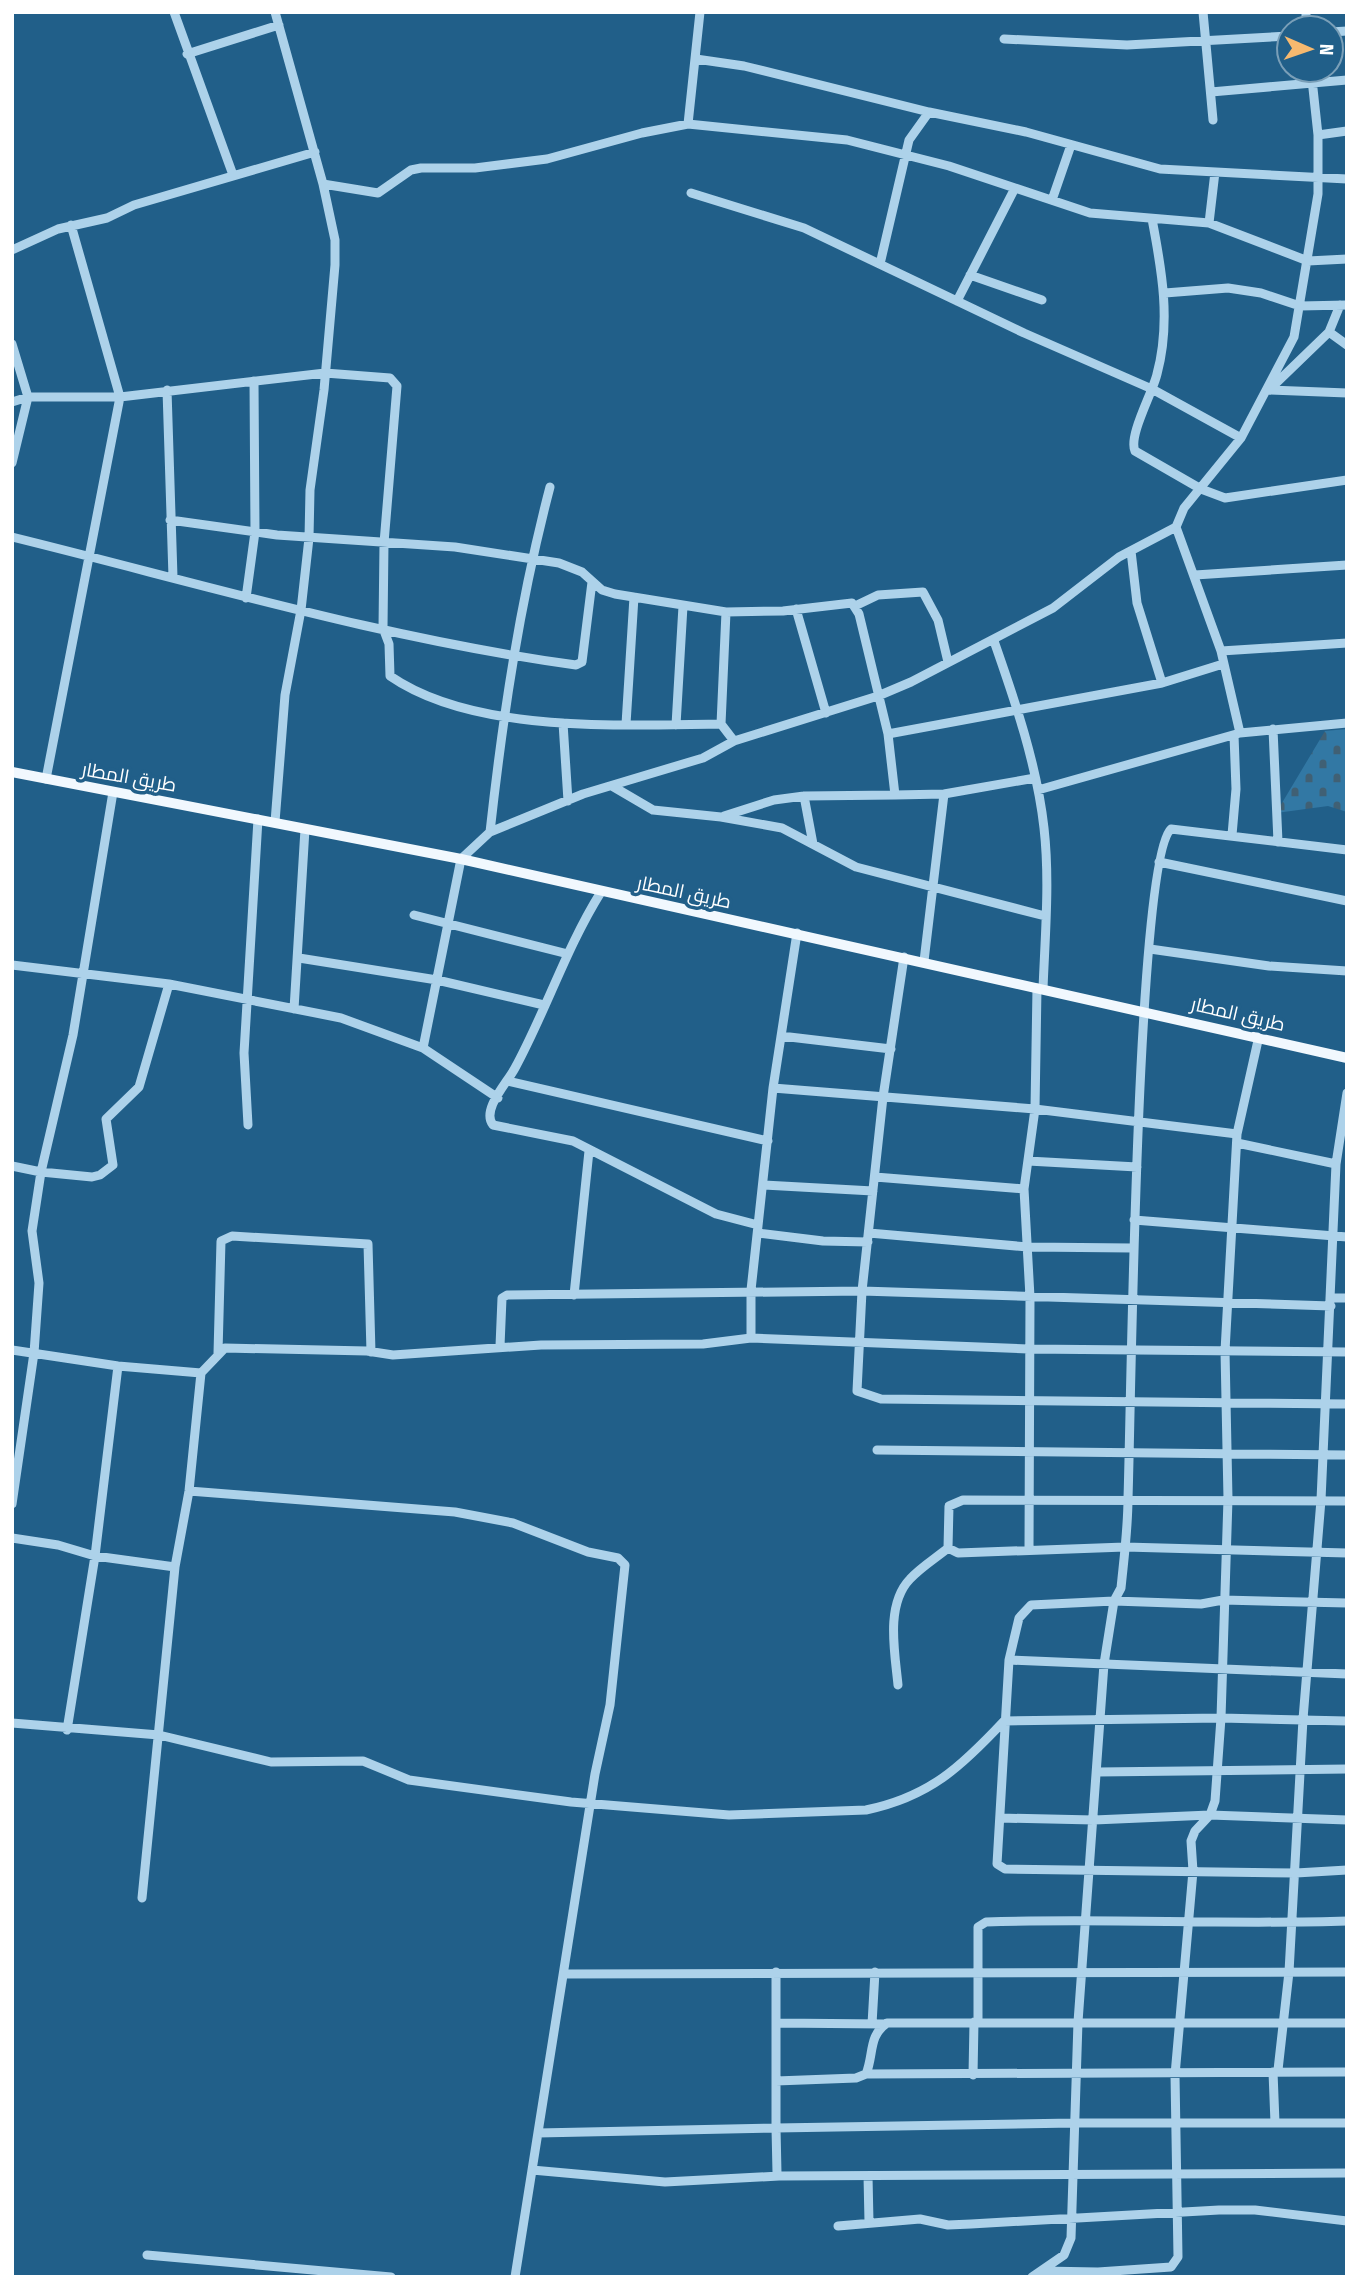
<svg xmlns="http://www.w3.org/2000/svg" width="1359" height="2289" viewBox="0 0 1359 2289" font-family="'Fira Sans Condensed',Cairo,sans-serif">
	<style>
		.cemetery { fill: url(#cemetery-stones) }
		.lines { fill: none; stroke-linecap: round; stroke-linejoin: round }
		.minor { stroke: #add2ea; stroke-width: 9 }
		.major { stroke: #f1f8fe; stroke-width: 10 }
		.labels { text-anchor: middle; dominant-baseline: central; stroke-width: 7; stroke-linejoin: round; paint-order: stroke }
		.street-label { font-size: 19px; fill: #fff; stroke: #215f89 }
	</style>
	<defs>
		<pattern id="cemetery-stones" width="16" height="16" patternUnits="userSpaceOnUse" patternTransform="scale(1.75)"><rect width="16" height="16" fill="#3278a4"/><path d="M2 7V4a2 2 0 0 1 4 0v3zM10 15v-3a2 2 0 0 1 4 0v3z" fill="#406074"/></pattern>
	</defs>
	<rect width="100%" height="100%" fill="#215f89"/>
	<path class="cemetery" d="M1347,729V812L1328,806L1276,813L1325,731Z"/>
	<g class="lines">
		<path class="minor" d="M174,12L233,175
			M1203,12L1213,120
			M1306,12V28
			M1331,32L1347,31
			M1004,39L1127,45L1289,36
			M187,54L279,25
			M696,59L744,66L929,112
			M1211,92L1347,80
			M688,124L700,12
			M1318,135L1347,131
			M323,184L378,193L411,170L421,168H475L547,159L642,133L688,124L847,140L949,166L1090,213L1209,223L1308,261L1347,259
			M691,193L804,228L1024,333L1152,389L1241,438
			M1052,200L1071,145
			M1152,219C1162,271 1171,322 1157,374C1153,392 1128,436 1135,451L1201,489L1225,498L1347,480
			M1209,223L1215,172
			M12,250L58,229L107,218L134,205L315,152
			M880,264L909,140L929,112L1026,132L1160,169L1347,179
			M970,275L1042,300
			M1165,293L1228,288L1261,293L1300,306L1347,305
			M957,301L1015,188
			M1329,332L1347,345
			M12,344L28,397L12,463
			M1270,389L1329,332L1340,305
			M167,390L173,577
			M1268,390L1347,393
			M12,402L28,397H120L325,373L390,378L397,386L384,543L383,628L389,644L390,676C474,734 622,725 721,724
			M170,520L277,535L455,547L559,563L582,572L602,590L615,594L726,612L783,611L852,603L859,614L888,734L895,795L944,794L1035,778
			M1176,527L1221,651L1240,733
			M12,537C199,583 385,639 576,665L582,662L592,582
			M1131,551L1137,603L1162,683
			M1195,575L1347,565
			M246,598L255,532L254,381
			M855,606L878,595L923,592L938,620L948,662
			M796,609L826,713
			M726,612L721,724L734,741
			M994,641C1015,701 1037,765 1044,828C1050,881 1045,936 1043,989
			M1221,651L1347,643
			M563,723L568,801
			M626,724L634,597
			M676,725L683,606
			M1273,729L1278,842
			M888,734L1162,683L1223,664
			M46,779L120,397L71,225
			M612,786L653,810L721,817L782,828L856,867L1045,916
			M1038,790L1240,733L1347,723
			M804,796L813,844
			M724,816L774,800L804,796L895,795
			M275,822L285,695L301,610L309,538L310,490L324,390L335,265V240L323,184L275,12
			M490,832C503,715 520,601 550,487
			M1232,835L1236,789L1234,735
			M1159,862L1347,901
			M601,892C566,948 546,1011 515,1068C507,1083 481,1110 493,1125L573,1141L716,1214L758,1225
			M414,915L568,954
			M1150,949L1269,966L1347,971
			M904,957L883,1097L862,1291L857,1391L881,1399L1347,1404
			M299,958L437,980L544,1005
			M924,961L944,794
			M12,965L169,984L341,1018L423,1048L498,1098
			M294,1009L305,829
			M781,1036L891,1049
			M423,1048L461,859L490,832L583,794L703,758L734,741L878,696L911,682L1053,608L1119,557L1176,527L1184,508L1241,438L1294,337L1318,194V135L1311,70
			M507,1081L768,1141
			M773,1088L1035,1109L1237,1134
			M248,1125L244,1053L258,819
			M1237,1143L1336,1164
			M1028,1161L1137,1167
			M12,1166L41,1172L92,1177L100,1175L113,1165L106,1119L139,1087L169,984
			M875,1177L1024,1189
			M764,1185L873,1191
			M1134,1220L1347,1237
			M758,1233L823,1241L868,1242
			M869,1233L1028,1247L1132,1248
			M574,1295L589,1151
			M1331,1298H1347
			M751,1338V1290L773,1088L797,933
			M500,1346L502,1298L507,1295L862,1291L1331,1306
			M12,1350L118,1366L201,1373
			M218,1353L221,1241L232,1236L368,1244L371,1352
			M877,1450L1347,1455
			M189,1491L455,1512L513,1523L588,1552L618,1558L625,1565L610,1705L595,1774L515,2277
			M12,1504L34,1353L39,1283L32,1231L41,1172L73,1035L113,792
			M12,1538L58,1545L95,1556L175,1567
			M948,1548L949,1506L963,1500L1347,1501
			M948,1548L958,1553L1125,1547L1347,1553
			M1029,1548L1030,1297L1024,1189L1035,1109L1037,988
			M1347,1603L1223,1600L1201,1604L1114,1601L1031,1605L1019,1618L1009,1660L997,1864L1005,1869L1296,1873L1347,1870
			M1009,1660L1347,1674
			M898,1685C895,1653 885,1605 910,1579C921,1567 936,1558 948,1548
			M12,1723L159,1735L271,1762L363,1761L409,1780L571,1802L729,1815L866,1810C929,1797 961,1767 1004,1721L1221,1718L1347,1721
			M67,1730L95,1556L118,1366
			M1098,1772L1347,1769
			M1000,1818L1094,1820L1210,1815L1347,1820
			M142,1898L175,1567L189,1491L201,1373L225,1348L367,1351L393,1355L541,1345L703,1344L751,1338L1028,1349L1347,1352
			M565,1974L1347,1972
			M978,2021V1927L986,1922C1107,1918 1227,1925 1347,1921
			M777,2023L884,2024
			M872,2024L875,1972
			M1278,2070L1289,1972L1303,1719L1321,1500L1336,1164L1347,1093
			M1273,2072L1275,2123
			M866,2074L1347,2072
			M973,2075L974,2022
			M776,2081L856,2078L866,2074C874,2055 868,2036 887,2023H1347
			M1347,2123H1073L776,2128L777,2173L779,2176L1347,2173
			M538,2133L776,2128V1972
			M532,2170L665,2182L779,2176
			M868,2176L869,2222
			M838,2226L920,2219L948,2225L971,2224L1219,2210H1255L1347,2221
			M147,2255L391,2277
			M1042,2271L1098,2272L1171,2267L1178,2257L1175,2075L1193,1871L1191,1841L1195,1831L1210,1815L1215,1801L1221,1718L1228,1499L1225,1351L1237,1134L1259,1036
			M1032,2277L1064,2255L1071,2238L1078,2022L1104,1664L1114,1601L1121,1588C1124,1558 1128,1528 1128,1498C1131,1417 1136,860 1171,829L1347,850"/>
		<path class="major" d="M12,772L461,859L1347,1058"/>
	</g>
	<g class="labels">
		<g class="street-label">
			<text transform="translate(129 777) rotate(10)">طريق المطار</text>
			<text transform="translate(684 892) rotate(12)">طريق المطار</text>
			<text transform="translate(1238 1014) rotate(13)">طريق المطار</text>
		</g>
	</g>
	<rect width="1359" height="2289" fill="none" stroke="#ffffff" stroke-width="28"/>
	<g transform="translate(1310 49) rotate(92)"><circle r="33" fill="#215f89" stroke="#7a9fb8" stroke-width="2"/>
	<path d="M0-5L12 26L0 18L-12 26Z" fill="#f6b96f"/>
	<text y="-10" font-size="19" font-weight="bold" text-anchor="middle" fill="#ffffff">N</text>
	</g>
</svg>
